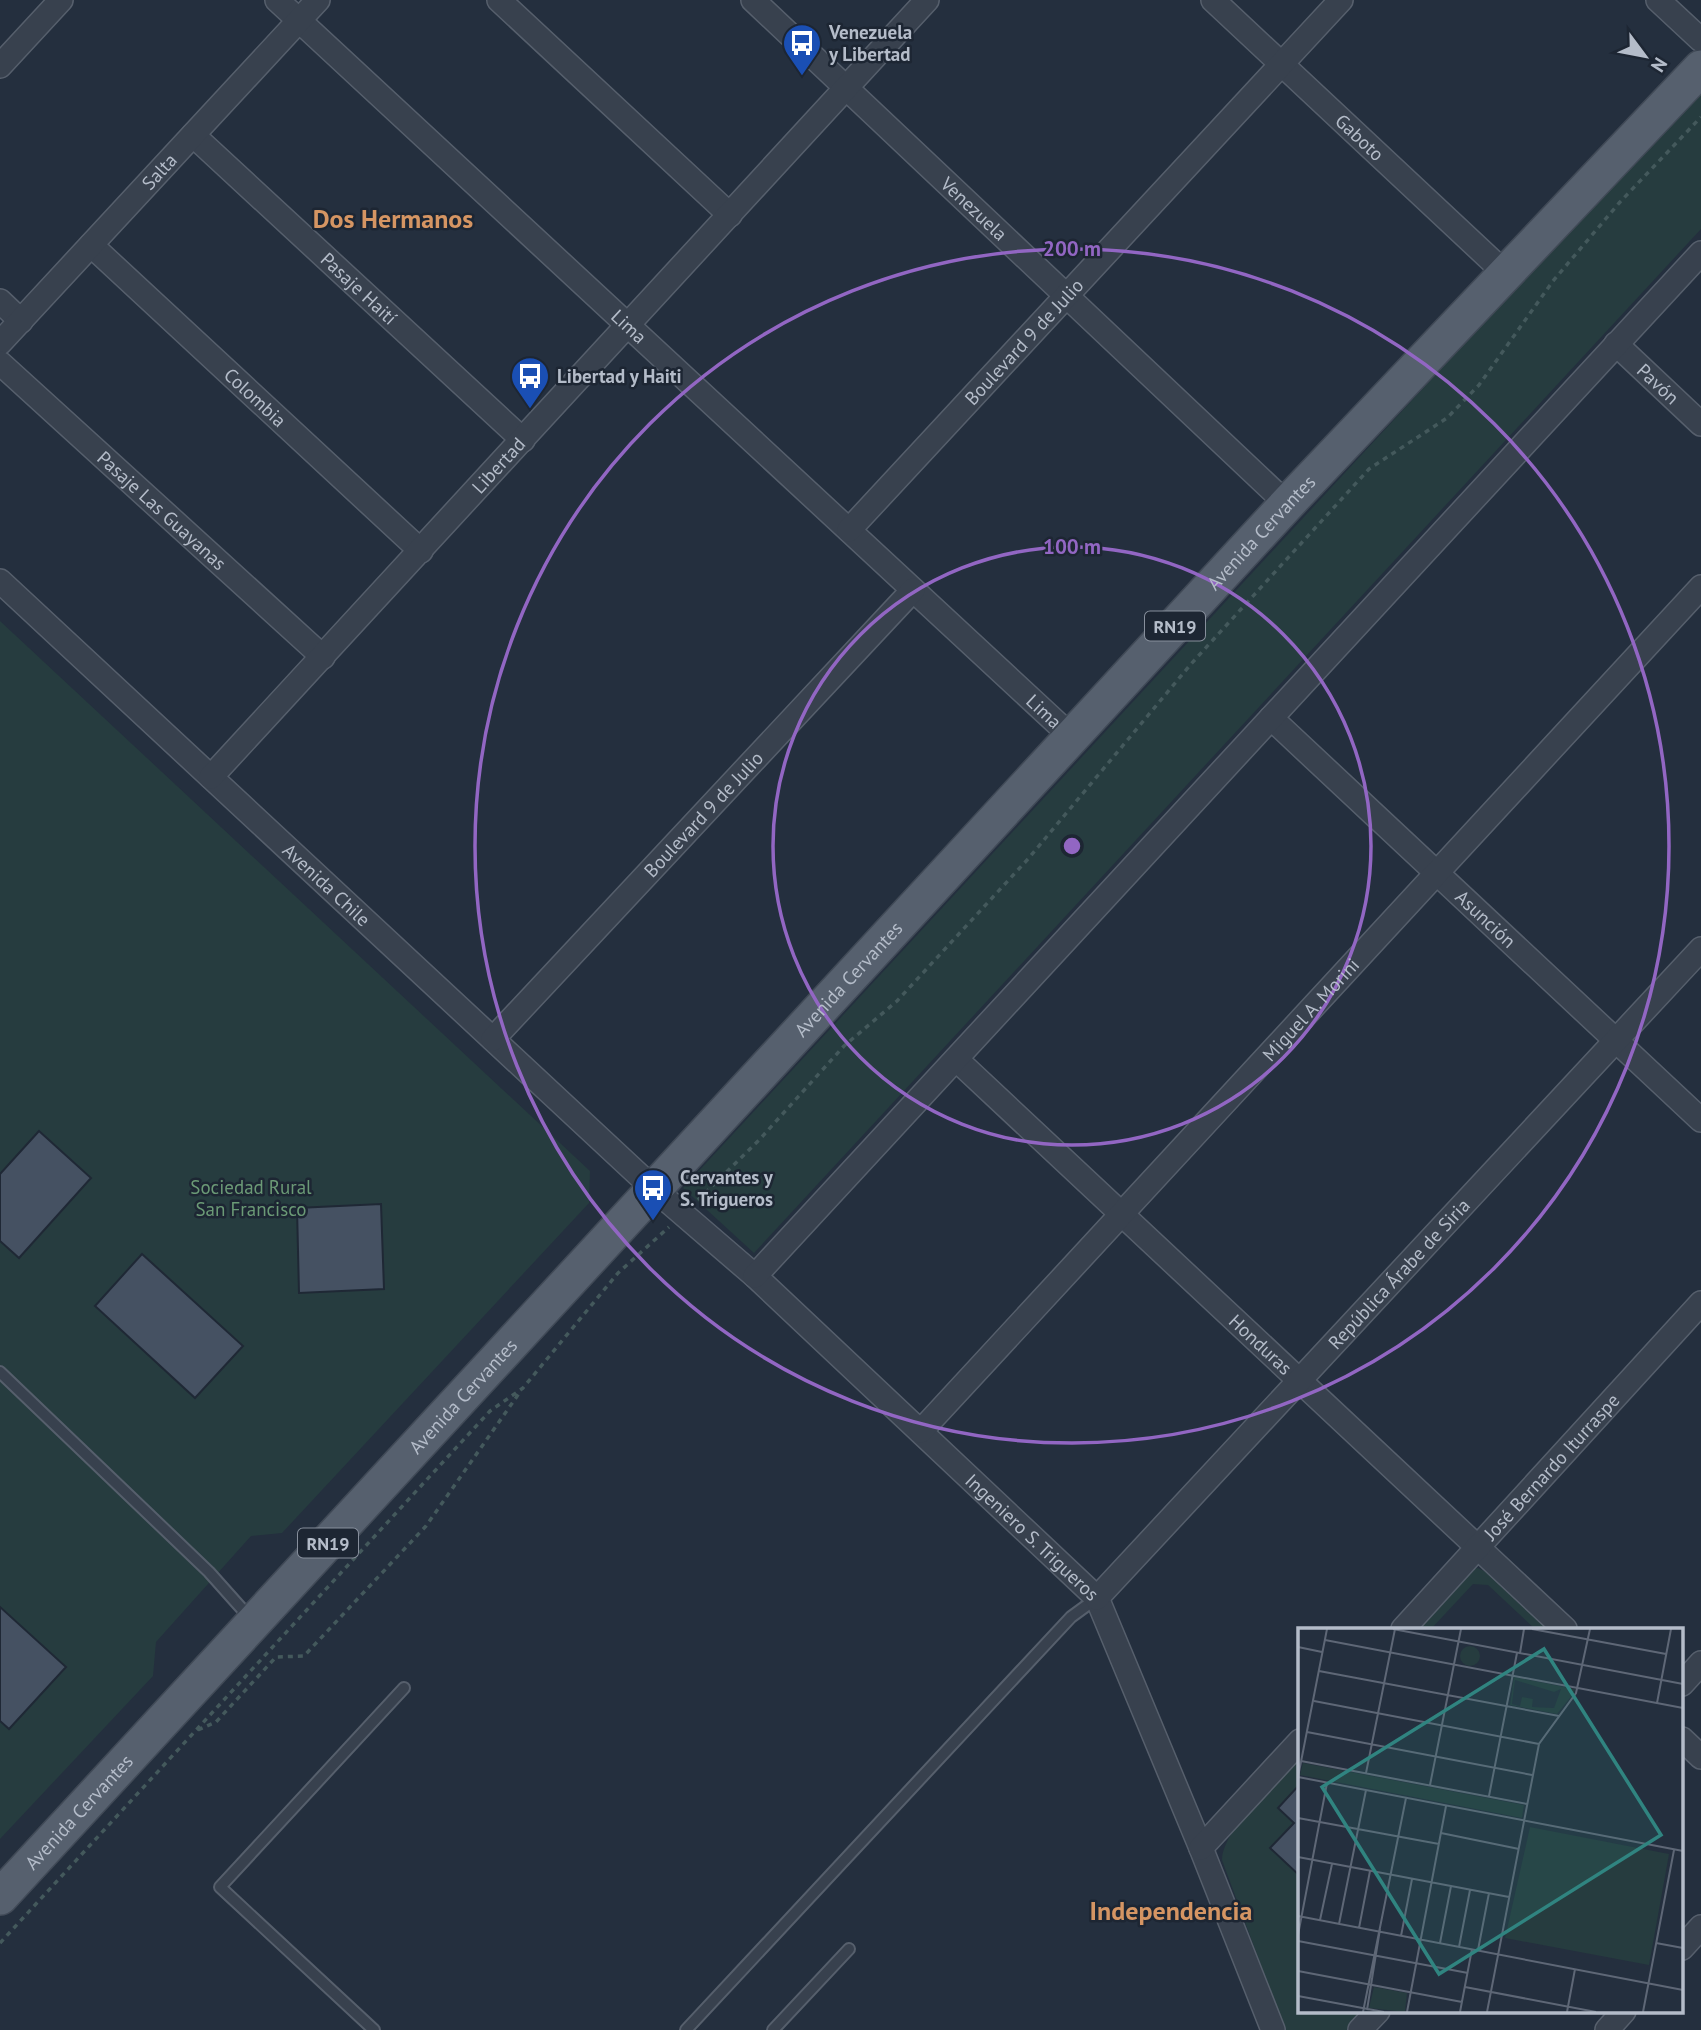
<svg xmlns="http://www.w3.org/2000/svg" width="1701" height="2030" viewBox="0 0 1701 2030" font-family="'PT Sans',sans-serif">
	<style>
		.green { fill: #263c3f }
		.building { fill: #455162; stroke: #1f2835; stroke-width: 2 }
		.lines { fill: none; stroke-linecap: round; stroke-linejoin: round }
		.service-casing { stroke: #565f6c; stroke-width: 14 }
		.minor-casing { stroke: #565f6c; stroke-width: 26 }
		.primary-casing { stroke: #414a57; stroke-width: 38 }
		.path { stroke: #44595c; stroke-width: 3.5; stroke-dasharray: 5 5; stroke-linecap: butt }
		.service { stroke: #38414e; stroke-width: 10 }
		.minor { stroke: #38414e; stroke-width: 23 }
		.primary { stroke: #56606e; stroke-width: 35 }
		.ring { fill: none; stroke: #9266c3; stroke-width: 3.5 }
		.labels { text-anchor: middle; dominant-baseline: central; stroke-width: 5; stroke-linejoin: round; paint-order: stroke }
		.shield { fill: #1d2633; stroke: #878f9c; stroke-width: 2 }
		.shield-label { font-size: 18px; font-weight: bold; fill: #b4bcc9 }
		.poi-label { font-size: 19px; font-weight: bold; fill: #b4bcc9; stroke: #1d2633; text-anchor: start }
		.street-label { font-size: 19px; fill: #b4bcc9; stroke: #1d2633 }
		.park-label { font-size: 19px; fill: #6b9a76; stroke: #1d2633 }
		.district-label { font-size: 26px; font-weight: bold; fill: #d59563; stroke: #1d2633 }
		.inset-road { fill: none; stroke: #5e6776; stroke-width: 2 }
		.view { fill: #308480; fill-opacity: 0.15; stroke: #308480; stroke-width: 3.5 }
		.inset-edge { fill: none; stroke: #b4bcc9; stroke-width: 3.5 }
		.centre { fill: #9266c3; stroke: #1d2633; stroke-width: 3.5 }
		.ring-label { font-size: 21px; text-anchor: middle; font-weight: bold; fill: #9266c3; stroke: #1d2633; stroke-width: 5; stroke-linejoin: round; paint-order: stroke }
	</style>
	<rect width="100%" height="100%" fill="#242f3e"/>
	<path class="green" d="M1701,88V229L754,1253L683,1188Z
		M0,621L590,1171L589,1203L282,1533L251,1536L156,1642L153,1676L0,1839Z
		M1478,1568L1490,1574L1549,1629H1535L1488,1585L1473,1584L1431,1629H1414L1473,1569Z
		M1300,1756V1784L1278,1808L1294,1823L1270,1849L1300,1876V2011H1366L1348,2030H1285L1222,1860C1222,1829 1279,1780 1300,1756Z"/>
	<path class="building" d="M39,1131L91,1178L19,1258L0,1241V1174Z
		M381,1204L384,1289L299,1293L297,1208Z
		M142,1254L243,1346L195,1398L95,1306Z
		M0,1607L66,1667L9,1729L0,1721Z
		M1300,1784V1876L1270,1848L1294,1823L1278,1808Z"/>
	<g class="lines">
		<defs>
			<path id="service" d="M0,1372L209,1572L250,1618
				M374,2030L220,1887L404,1688
				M686,2030L1071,1617L1097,1598
				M773,2030L849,1949"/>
			<g id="minor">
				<path id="s1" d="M277,0L1073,738"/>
				<path d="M499,0L730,215"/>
				<path id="s2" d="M753,0L1287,504"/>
				<path id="s3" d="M1213,0L1506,274"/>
				<path d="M1658,0L1701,40"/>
				<path d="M0,66L61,0"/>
				<path id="s4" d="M193,135L523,440"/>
				<path id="s5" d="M91,245L421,551"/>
				<path d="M0,301L21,321"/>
				<path id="s6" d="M0,343L318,0"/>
				<path id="s7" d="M1616,344L1701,424"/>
				<path id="s8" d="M0,363L323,657"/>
				<path id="s9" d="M849,530L1341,0"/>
				<path id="s10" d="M0,581L655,1190L755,1276L1097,1598L1201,1848L1273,2030"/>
				<path id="s11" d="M1271,718L1701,1120"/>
				<path id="s12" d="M211,777L927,0"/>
				<path id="s13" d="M493,1039L913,590"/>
				<path id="s14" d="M957,1060L1565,1629"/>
				<path d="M755,1276L1701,253"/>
				<path id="s15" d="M921,1431L1701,587"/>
				<path id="s16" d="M1097,1598L1701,949"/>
				<path id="s17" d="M1403,1629L1701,1303"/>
				<path d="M1682,1684L1701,1663"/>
				<path d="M1682,1739L1701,1757"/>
				<path d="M1201,1848L1300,1741"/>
				<path d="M1682,1948L1701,1927"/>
				<path d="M1360,2030L1378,2011"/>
				<path d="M1607,2030L1624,2011"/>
			</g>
			<g id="primary">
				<path id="s18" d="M0,1897L1287,504L1701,68"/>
			</g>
		</defs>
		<use href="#service" class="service-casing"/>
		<use href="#minor" class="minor-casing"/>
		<use href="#primary" class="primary-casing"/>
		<path class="path" d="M698,1200L760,1139L844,1046L897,1001L1028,859L1191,664L1369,469L1447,418L1479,385L1553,281L1620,202L1701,117
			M198,1730L216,1722L276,1657L304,1656L426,1526L520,1392
			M0,1943L490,1411L523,1388L618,1273L669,1227"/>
		<use href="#service" class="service"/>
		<use href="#minor" class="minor"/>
		<use href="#primary" class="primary"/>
	</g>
	<g class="ring">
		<circle cx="1072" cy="846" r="299"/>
		<circle cx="1072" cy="846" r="597"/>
	</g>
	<defs>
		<symbol id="bus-pin" viewBox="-11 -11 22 30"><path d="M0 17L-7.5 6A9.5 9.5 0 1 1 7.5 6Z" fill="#1a4fb4" stroke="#1d2633"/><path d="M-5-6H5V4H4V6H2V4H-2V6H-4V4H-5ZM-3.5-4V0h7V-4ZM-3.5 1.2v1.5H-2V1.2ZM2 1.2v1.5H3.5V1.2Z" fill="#fff"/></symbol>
	</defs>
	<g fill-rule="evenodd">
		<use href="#bus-pin" x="780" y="21" width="44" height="60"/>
		<use href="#bus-pin" x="508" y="354" width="44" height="60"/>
		<use href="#bus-pin" x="631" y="1166" width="44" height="60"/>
	</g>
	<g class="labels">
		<g class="shield">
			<rect x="1145" y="611.5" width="60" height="29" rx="5"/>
			<rect x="298" y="1528.5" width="60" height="29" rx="5"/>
		</g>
		<g class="shield-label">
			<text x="1175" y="626">RN19</text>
			<text x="328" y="1543">RN19</text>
		</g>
		<g class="poi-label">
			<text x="829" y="32">Venezuela<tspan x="829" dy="22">y Libertad</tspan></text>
			<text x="557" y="376">Libertad y Haiti</text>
			<text x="680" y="1177">Cervantes y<tspan x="680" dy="22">S. Trigueros</tspan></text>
		</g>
		<g class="street-label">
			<text stroke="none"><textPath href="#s3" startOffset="201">Gaboto</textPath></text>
			<text stroke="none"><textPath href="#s6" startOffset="234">Salta</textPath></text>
			<text stroke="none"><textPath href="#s2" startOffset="304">Venezuela</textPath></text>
			<text stroke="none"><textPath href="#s4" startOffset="226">Pasaje Haití</textPath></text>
			<text stroke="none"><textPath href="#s1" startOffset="480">Lima</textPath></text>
			<text stroke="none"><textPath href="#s9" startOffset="257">Boulevard 9 de Julio</textPath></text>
			<text stroke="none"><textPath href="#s7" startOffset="58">Pavón</textPath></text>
			<text stroke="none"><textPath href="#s5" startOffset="224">Colombia</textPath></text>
			<text stroke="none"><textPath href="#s12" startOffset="424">Libertad</textPath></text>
			<text stroke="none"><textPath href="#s8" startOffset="219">Pasaje Las Guayanas</textPath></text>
			<text stroke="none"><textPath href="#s18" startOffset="1858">Avenida Cervantes</textPath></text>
			<text stroke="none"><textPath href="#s1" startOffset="1046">Lima</textPath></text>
			<text stroke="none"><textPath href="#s13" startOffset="308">Boulevard 9 de Julio</textPath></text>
			<text stroke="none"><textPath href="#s10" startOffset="446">Avenida Chile</textPath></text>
			<text stroke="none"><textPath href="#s11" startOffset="294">Asunción</textPath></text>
			<text stroke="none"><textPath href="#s18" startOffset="1250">Avenida Cervantes</textPath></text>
			<text stroke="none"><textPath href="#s15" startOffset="574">Miguel A. Morini</textPath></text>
			<text stroke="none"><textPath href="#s16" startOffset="443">República Árabe de Siria</textPath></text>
			<text stroke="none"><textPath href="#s14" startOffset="416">Honduras</textPath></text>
			<text stroke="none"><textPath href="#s18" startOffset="682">Avenida Cervantes</textPath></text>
			<text stroke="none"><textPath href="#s17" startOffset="220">José Bernardo Iturraspe</textPath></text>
			<text stroke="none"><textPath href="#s10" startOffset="1407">Ingeniero S. Trigueros</textPath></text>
			<text stroke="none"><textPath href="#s18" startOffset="116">Avenida Cervantes</textPath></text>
		</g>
		<g class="park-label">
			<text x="251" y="1187">Sociedad Rural<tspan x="251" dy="22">San Francisco</tspan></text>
		</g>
		<g class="district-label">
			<text x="393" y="218">Dos Hermanos</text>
			<text x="1171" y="1910">Independencia</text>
		</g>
	</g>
	<g transform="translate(1298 1628)">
		<rect width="385" height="385" fill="#242f3e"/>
		<path d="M162 28a10 10 0 1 1 20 0a10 10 0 1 1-20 0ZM216,49L277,61L276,65L259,86L212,77ZM217,52L256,64L263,61L256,80L234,79L235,71L224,69L222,78L214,76ZM5,135L226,177L224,190L2,147ZM232,199L371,226L351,337L207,310ZM76,359L109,365L107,384L71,380Z" fill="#263c3f" fill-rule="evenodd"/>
		<path class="inset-road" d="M95,1L385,56M234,1L368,26M27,12L385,80M0,19L24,24M222,25L226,1M21,43L261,88M16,73L241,116M359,75L373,1M9,104L234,147M3,133L229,176M68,145L97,1M0,149L385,223M0,149L29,1M132,157L163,1M191,168L219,25M0,190L141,216M143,205L221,221M0,229L211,269M0,288L385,362M22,292L34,236M41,296L68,162M61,300L72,243M0,307L29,155M103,308L114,251M0,313L170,345M142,315L153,258M358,315L385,320M161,319L172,262M180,322L191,265M0,343L164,374M167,359L298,384M0,368L86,384M69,382L82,301M65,384L108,170M109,384L148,178M162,384L174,321M189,384L241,116L278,65L292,1M269,384L277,341M345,384L376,222"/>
		<path class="view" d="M246,21L363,207L141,346L24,159Z"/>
		<rect width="385" height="385" class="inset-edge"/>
	</g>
	<circle cx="1072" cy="846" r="10" class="centre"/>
	<g class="ring-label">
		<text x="1072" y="256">200 m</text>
		<text x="1072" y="554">100 m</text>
	</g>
	<g transform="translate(1645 56) rotate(122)" stroke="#1d2633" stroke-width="5" paint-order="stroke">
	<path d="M0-5L12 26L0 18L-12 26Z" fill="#b4bcc9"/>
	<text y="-10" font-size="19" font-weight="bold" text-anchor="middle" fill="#b4bcc9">N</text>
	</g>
</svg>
